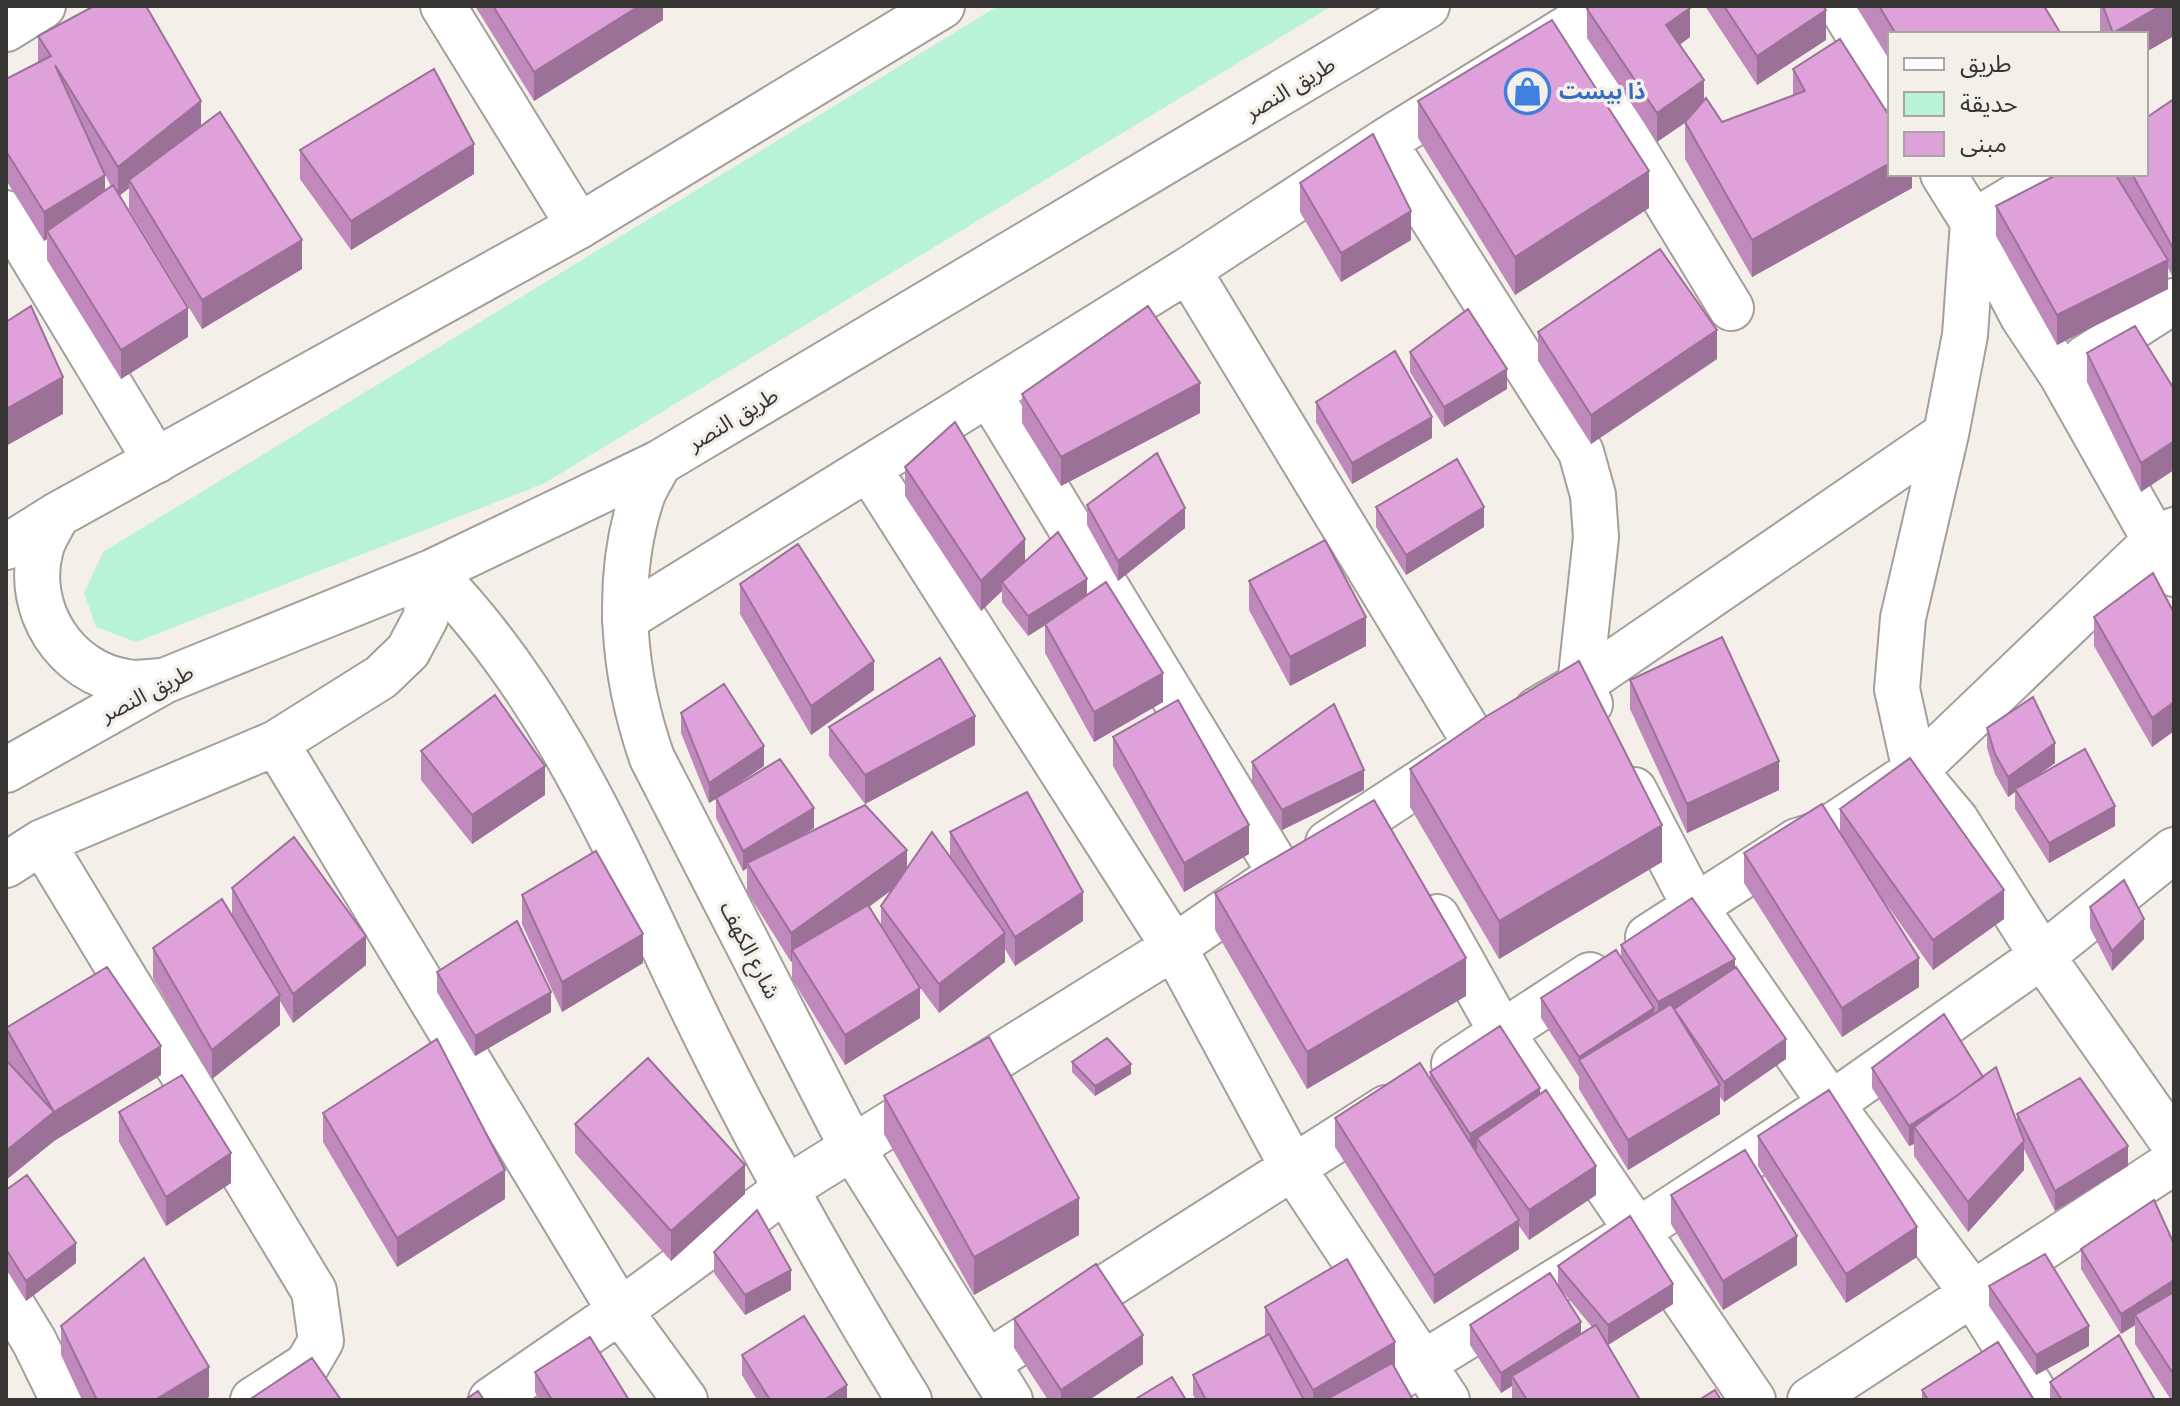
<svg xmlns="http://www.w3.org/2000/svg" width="2180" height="1406" viewBox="0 0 2180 1406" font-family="'Times New Roman','Noto Sans Arabic',serif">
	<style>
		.green { fill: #b8f2d7 }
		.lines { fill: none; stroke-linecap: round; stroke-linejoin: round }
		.minor-casing { stroke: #a49f9a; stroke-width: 48 }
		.major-casing { stroke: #a49f9a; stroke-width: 48 }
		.minor { stroke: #fff; stroke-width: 44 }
		.major { stroke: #fff; stroke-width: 44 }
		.wall { fill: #bf8abb; fill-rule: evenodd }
		.shaded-wall { fill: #9b7198 }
		.building { fill: #dea1d9; stroke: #9b7198; stroke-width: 2 }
		.labels { text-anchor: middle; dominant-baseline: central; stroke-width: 7; stroke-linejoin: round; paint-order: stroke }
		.street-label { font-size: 22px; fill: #373533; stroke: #f5efea }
		.shop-label { font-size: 22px; font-weight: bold; fill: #366cbe; stroke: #f5efea; text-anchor: start }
	</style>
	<rect width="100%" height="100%" fill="#f5efea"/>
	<path class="green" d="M998,6H1332L543,484L136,642L96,627L84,593L103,552Z"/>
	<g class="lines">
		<defs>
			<path id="minor" d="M443,6L579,226
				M1841,6L1890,87
				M6,29L43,6
				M1563,32L1731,308
				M1384,142L1581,452L1593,495L1596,537L1580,685L1590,704
				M1943,174L1973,222L1965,335L1946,434L1903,618L1897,689L1915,771L1956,820L2042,956L2174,1144
				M2053,174L1973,222L2023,317L2061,374L2174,574
				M6,213L156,461
				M1188,270L1477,746
				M2085,358L2174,301
				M989,394L1281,874
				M869,469L1174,947L1293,1168L1447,1400
				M625,619L1188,270L1384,142L1603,6
				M1537,710L1580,685L1946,434
				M276,743L620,1311L685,1400
				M1634,790L1695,907L1831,1104L1973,1294L2039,1400
				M42,842L314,1291L321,1341L307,1365L253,1400
				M1328,843L1461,756
				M6,865L42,842L276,743L381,677L408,651L426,617L428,574
				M1437,917L1502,1033L1753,1400
				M1648,937L1797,841L1822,833L1915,771L2154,542L2174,530
				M1454,1064L1590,975
				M6,1295L34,1341L63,1400
				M987,1363L1386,1108
				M491,1400L620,1311L786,1189L1174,947L1264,885
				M1358,1400L1422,1364L1639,1230L1831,1104L2042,956L2174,850
				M1810,1400L2174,1162"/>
			<path id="major" d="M659,463C654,474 646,485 642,496C614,581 623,675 652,758L853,1149L1010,1400
				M57,515C52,526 44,537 41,548C24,608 65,673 127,682C138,684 152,681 164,681
				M6,547L57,515L579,226L942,6
				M432,572C562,703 627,877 708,1040C769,1163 837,1283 909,1400
				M6,770L164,681L432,572L659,463L1427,6"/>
		</defs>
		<use href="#minor" class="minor-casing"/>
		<use href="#major" class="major-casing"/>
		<use href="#minor" class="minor"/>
		<use href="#major" class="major"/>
	</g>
	<path class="wall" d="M475,6H663V20L534,101Z
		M1705,6H1823L1826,40L1757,85Z
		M1856,6H2044L2061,34H1890V61Z
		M2100,6H2174L2146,34H2100Z
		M1587,9L1690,37L1680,45L1704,101L1722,122L1793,95V69L1912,174V188L1752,277L1685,159V122L1657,142L1587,38Z
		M38,36L201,126L302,269L202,329L129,209V188L120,195L188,337L121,379L47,260V239L44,241L6,180V79L38,62ZM105,175L111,186L105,190Z
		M2174,99V279L2168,268V289L2057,345L1996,236V206L2125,190L2116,174H2146Z
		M1418,101L1649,208L1515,295L1418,138Z
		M300,150L474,174L351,250L300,179Z
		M1300,183L1411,240L1341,282L1300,212Z
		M1538,332L1717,359L1591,444L1538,361Z
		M1410,352L1507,389L1444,427L1410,372Z
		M2087,353L2174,389L2141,492L2087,382Z
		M1022,394L1200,413L1061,486L1022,423Z
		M1316,402L1432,438L1352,484L1316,422Z
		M905,467L1025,562L1087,595L1163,702L1094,742L1045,653V625L1028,636L1002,602V591L981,611L905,496Z
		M1087,505L1185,528L1118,581L1087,525Z
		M1376,507L1484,527L1406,575L1376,527Z
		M1249,581L1366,646L1290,686L1249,610Z
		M740,584L874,690L811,735L740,614Z
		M2174,613V731L2152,747L2094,646V617Z
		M1630,680L1779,790L1687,833L1630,709Z
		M681,713L764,766L720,796L814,828L796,839L907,869L950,857V832L1083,921L1015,966L1005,949V962L939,1013L913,978L920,1018L845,1065L792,979V961L791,962L747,892V868L743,871L716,818V799L709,803L681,733ZM893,889L881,906V927L869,907Z
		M829,727L975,745L865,804L829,756Z
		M1987,728L2055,763L2032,779L2115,826L2049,863L2015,809V792L2008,797L1995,774L1987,748Z
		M1113,737L1249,854L1184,892L1113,766Z
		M421,751L545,795L472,844L421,780Z
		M1252,762L1364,790L1282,830L1252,782Z
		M1410,769L1662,862L1499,959L1410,807Z
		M1840,809L2004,919L1933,970L1875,888L1919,987L1842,1037L1744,883V853L1840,832Z
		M232,888L366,965L293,1023L280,1001V1025L212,1079L153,978V948L232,915Z
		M1215,893L1466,996L1307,1089L1215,930Z
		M522,895L643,963L562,1012L522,924Z
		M2090,907L2144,939L2112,971L2090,928Z
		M1621,945L1735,968L1786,1059L1724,1102L1720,1097V1114L1628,1170L1579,1089V1077L1541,1018V998L1621,957Z
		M437,972L551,1012L475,1056L437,992Z
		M6,1028L161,1075L54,1141L6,1180V1060L11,1066L6,1057Z
		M1072,1062L1131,1074L1095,1096L1072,1072Z
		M1872,1068L1983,1077L2017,1122V1114L2128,1166L2055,1211L2024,1149V1170L1968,1232L1914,1156V1144L1909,1146L1872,1088Z
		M1430,1072L1540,1094L1596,1195L1529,1240L1519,1226V1249L1434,1304L1335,1147V1118L1430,1078Z
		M884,1096L1079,1235L974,1295L884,1134Z
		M119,1112L231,1183L166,1226L119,1142Z
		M323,1113L505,1199L397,1267L323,1142Z
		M575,1124L745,1194L671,1261L575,1153Z
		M1758,1136L1917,1257L1846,1303L1758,1166Z
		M6,1190L76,1263L26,1301L6,1269Z
		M1671,1195L1797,1265L1723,1310L1671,1224Z
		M2174,1244V1400H2171L2135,1344V1325L2121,1334L2081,1269V1249Z
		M714,1252L791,1290L745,1315L714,1273Z
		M1558,1266L1673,1304L1608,1345L1640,1400H1512V1386L1501,1393L1470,1345V1325L1581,1334L1592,1327L1558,1286Z
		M1989,1286L2089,1346L2036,1375L1989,1306Z
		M1265,1307L1395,1367L1413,1400H1196L1193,1395V1375L1265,1336Z
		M1014,1319L1143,1364L1089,1400H1048L1014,1348Z
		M61,1326L209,1397L203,1400H82L61,1355Z
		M742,1355L847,1400H757L742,1375Z
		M535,1372L629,1400H539L535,1392Z
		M2050,1382L2155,1400H2050Z
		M1922,1390L2034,1400H1922Z"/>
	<path class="shaded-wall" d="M639,6H663V20L534,101V72Z
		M2160,6H2174V36L2146,52V34H2113Z
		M1690,8V37L1666,54V25Z
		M1826,10V40L1757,85V56Z
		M1704,80V110L1657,142V113Z
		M201,101V130L129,180V188L118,197V167Z
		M474,144V174L351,250V221Z
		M1890,163V174H1912V188L1752,277V240Z
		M1649,171V208L1515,295V257Z
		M105,175V204L47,231V239L44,241V212Z
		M1411,211V240L1341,282V253Z
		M302,240V269L202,329V300Z
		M2168,260V289L2057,345V315Z
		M188,308V337L121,379V350Z
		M1717,330V359L1591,444V415Z
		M1507,369V389L1444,427V407Z
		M63,377V414L6,446V409Z
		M1200,383V413L1061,486V457Z
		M1432,417V438L1352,484V463Z
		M2174,441V470L2141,492V463Z
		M1484,507V527L1406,575V555Z
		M1185,508V528L1118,581V561Z
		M1025,539V568L1002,582V591L981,611V581Z
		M1087,579V599L1028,636V616Z
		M1366,617V646L1290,686V657Z
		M874,661V690L811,735V706Z
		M1163,673V702L1094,742V712Z
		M2174,702V731L2152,747V718Z
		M975,716V745L865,804V775Z
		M2055,743V763L2008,797V777Z
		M764,746V766L709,803V783Z
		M1779,761V790L1687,833V804Z
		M545,766V795L472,844V815Z
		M1364,770V790L1282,830V810Z
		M2115,806V826L2049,863V843Z
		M814,808V828L750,867L747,863V868L743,871V851Z
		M1249,825V854L1184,892V863Z
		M1662,825V862L1499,959V921Z
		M907,850V879L797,958L792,950V961L791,962V933Z
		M2004,890V919L1933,970V940Z
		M1083,892V921L1015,966V937Z
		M2144,919V939L2112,971V951Z
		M1005,933V962L939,1013V984Z
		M643,934V963L562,1012V982Z
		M366,936V965L293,1023V994Z
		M1466,958V996L1307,1089V1052Z
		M1919,958V987L1842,1037V1008Z
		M1735,959V979L1658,1022V1002Z
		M920,988V1018L845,1065V1035Z
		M551,992V1012L475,1056V1036Z
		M280,995V1025L212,1079V1050Z
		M1654,1008V1028L1579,1060V1077V1057Z
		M1786,1039V1059L1724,1102V1082Z
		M161,1046V1075L54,1141V1112Z
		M1131,1064V1074L1095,1096V1086Z
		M1984,1079L1914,1127V1144L1909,1146V1126Z
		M1720,1085V1114L1628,1170V1140Z
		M1540,1088V1108L1477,1138V1149L1470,1154V1134Z
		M54,1112V1141L6,1180V1151Z
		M2024,1141V1170L1968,1232V1202Z
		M2128,1146V1166L2055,1211V1191Z
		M231,1153V1183L166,1226V1197Z
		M745,1165V1194L671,1261V1231Z
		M1596,1166V1195L1529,1240V1210Z
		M505,1170V1199L397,1267V1238Z
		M1079,1198V1235L974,1295V1257Z
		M1519,1220V1249L1434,1304V1275Z
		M1917,1227V1257L1846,1303V1274Z
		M1797,1236V1265L1723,1310V1281Z
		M76,1243V1263L26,1301V1281Z
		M791,1270V1290L745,1315V1295Z
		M2174,1280V1300L2135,1315V1325L2121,1334V1314Z
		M1673,1284V1304L1608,1345V1325Z
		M1581,1322V1342L1512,1376V1386L1501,1393V1373Z
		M2089,1326V1346L2036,1375V1355Z
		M1143,1335V1364L1089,1400H1061V1390Z
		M1395,1342V1371L1345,1400H1313V1390Z
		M209,1367V1397L203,1400H155Z
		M847,1385V1400H824Z"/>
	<path class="building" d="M94,6H146L201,101L118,167L55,65L105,175L44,212L6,151V79L51,56L38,36Z
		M493,6H639L534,72Z
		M1591,6H1689L1690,8L1666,25L1704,80L1657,113L1587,9Z
		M1724,6H1823L1826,10L1757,56Z
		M1879,6H2044L2061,34H1896Z
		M2103,6H2160L2113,33Z
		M1552,20L1649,171L1515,257L1418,101Z
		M1840,39L1890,117V163L1752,240L1685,122L1706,98L1722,122L1805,91L1793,69Z
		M434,69L474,144L351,221L300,150Z
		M2174,99V250L2132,174H2146V118Z
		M220,112L302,240L202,300L129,180Z
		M1373,134L1411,211L1341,253L1300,183Z
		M2058,174H2115L2168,260L2057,315L1996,206Z
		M113,185L188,308L121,350L47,231Z
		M1660,249L1717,330L1591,415L1538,332Z
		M31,306L63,377L6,409V322Z
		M1148,306L1200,383L1061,457L1022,394Z
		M1468,309L1507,369L1444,407L1410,352Z
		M2135,326L2174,389V441L2141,463L2087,353Z
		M1395,351L1432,417L1352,463L1316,402Z
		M955,422L1025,539L981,581L905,467Z
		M1157,453L1185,508L1118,561L1087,505Z
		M1457,459L1484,507L1406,555L1376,507Z
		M1058,532L1087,579L1028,616L1002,582Z
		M1325,540L1366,617L1290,657L1249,581Z
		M798,544L874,661L811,706L740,584Z
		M2153,573L2174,613V702L2152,718L2094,617Z
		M1106,582L1163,673L1094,712L1045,624Z
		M1722,637L1779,761L1687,804L1630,680Z
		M940,658L975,716L865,775L829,727Z
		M1579,661L1662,825L1499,921L1410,769L1487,716Z
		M724,684L764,746L709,783L681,713Z
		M495,695L545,766L472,815L421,751Z
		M2033,697L2055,743L2008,777L1995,754L1987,728Z
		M1178,700L1249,825L1184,863L1113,737Z
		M1334,704L1364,770L1282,810L1252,762Z
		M2085,749L2115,806L2049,843L2015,789Z
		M1910,758L2004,890L1933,940L1840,809Z
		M780,759L814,808L743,851L716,798Z
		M1027,792L1083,892L1015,937L950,832Z
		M1374,800L1466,958L1307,1052L1215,893Z
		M1822,804L1919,958L1842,1008L1744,853Z
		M865,805L907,850L791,933L747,863Z
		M932,832L1005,933L939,984L881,906Z
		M294,837L366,936L293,994L232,888Z
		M596,851L643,934L562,982L522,895Z
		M2124,880L2144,919L2112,951L2090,907Z
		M1692,898L1735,959L1658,1002L1621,945Z
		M222,899L280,995L212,1050L153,948Z
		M868,905L920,988L845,1035L792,950Z
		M517,921L551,992L475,1036L437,972Z
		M1616,950L1654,1008L1579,1057L1541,998Z
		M107,967L161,1046L54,1112L6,1028Z
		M1736,967L1786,1039L1724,1082L1674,1009Z
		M1671,1004L1720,1085L1628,1140L1579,1060Z
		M1944,1014L1983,1077L1952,1099L1909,1126L1872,1068Z
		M1500,1026L1540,1088L1470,1134L1430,1072Z
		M989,1037L1079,1198L974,1257L884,1096Z
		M1107,1038L1131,1064L1095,1086L1072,1062Z
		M437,1039L505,1170L397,1238L323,1113Z
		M648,1058L745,1165L671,1231L575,1124Z
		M6,1060L54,1112L6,1151Z
		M1420,1063L1519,1220L1434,1275L1335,1118Z
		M1996,1067L2024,1141L1968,1202L1914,1127Z
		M182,1075L231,1153L166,1197L119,1112Z
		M2080,1078L2128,1146L2055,1191L2017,1114Z
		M1546,1090L1596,1166L1529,1210L1477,1138Z
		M1829,1090L1917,1227L1846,1274L1758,1136Z
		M1745,1150L1797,1236L1723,1281L1671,1195Z
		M27,1175L76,1243L26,1281L6,1249V1190Z
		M2154,1200L2174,1244V1280L2121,1314L2081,1249Z
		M757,1210L791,1270L745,1295L714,1252Z
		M1630,1216L1673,1284L1608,1325L1558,1266Z
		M2045,1254L2089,1326L2036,1355L1989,1286Z
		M144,1258L209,1367L155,1400H97L61,1326Z
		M1347,1259L1395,1342L1313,1390L1265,1307Z
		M1096,1264L1143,1335L1061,1390L1014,1319Z
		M1550,1273L1581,1322L1501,1373L1470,1325Z
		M2174,1292V1375L2135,1315Z
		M804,1316L847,1385L824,1400H770L742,1355Z
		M1596,1325L1640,1400H1527L1512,1376Z
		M1269,1334L1304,1400H1206L1193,1375Z
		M2119,1335L2155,1400H2062L2050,1382Z
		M590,1337L629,1400H552L535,1372Z
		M1998,1342L2034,1400H1928L1922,1390Z
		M312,1358L341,1400H249Z
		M1392,1363L1413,1400H1325Z
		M1172,1377L1186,1400H1134Z
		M1715,1390L1721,1400H1699Z
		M478,1391L484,1400H465Z"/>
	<defs>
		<symbol id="shop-ring" viewBox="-11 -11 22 22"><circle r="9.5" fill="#f5efea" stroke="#3f7fe0" stroke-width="1.5"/><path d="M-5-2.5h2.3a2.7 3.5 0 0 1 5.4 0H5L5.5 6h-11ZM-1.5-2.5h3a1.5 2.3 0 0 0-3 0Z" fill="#3f7fe0"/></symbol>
	</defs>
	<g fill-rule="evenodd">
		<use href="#shop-ring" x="1502" y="66" width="51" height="51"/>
	</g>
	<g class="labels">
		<g class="street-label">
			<text transform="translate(1290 88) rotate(-31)">طريق النصر</text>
			<text transform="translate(733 419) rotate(-31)">طريق النصر</text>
			<text transform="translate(147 693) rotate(-27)">طريق النصر</text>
			<text transform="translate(750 950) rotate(63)">شارع الكهف</text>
		</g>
		<g class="shop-label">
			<text x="1559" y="91">ذا بيست</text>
		</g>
	</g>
	<rect width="2180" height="1406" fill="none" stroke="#373533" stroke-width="16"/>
	<rect x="1888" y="32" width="260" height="144" fill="#f5efea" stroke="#a9a5a1" stroke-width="2"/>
	<rect x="1904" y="58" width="40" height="12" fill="#ffffff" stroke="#a9a5a1" stroke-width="2"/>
	<text x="1960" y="72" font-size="24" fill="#373533">طريق</text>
	<rect x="1904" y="92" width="40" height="24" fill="#b8f2d7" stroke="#a9a5a1" stroke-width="2"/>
	<text x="1960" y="112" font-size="24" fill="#373533">حديقة</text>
	<rect x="1904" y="132" width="40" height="24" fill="#dea1d9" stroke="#a9a5a1" stroke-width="2"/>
	<text x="1960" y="152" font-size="24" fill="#373533">مبنى</text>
</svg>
